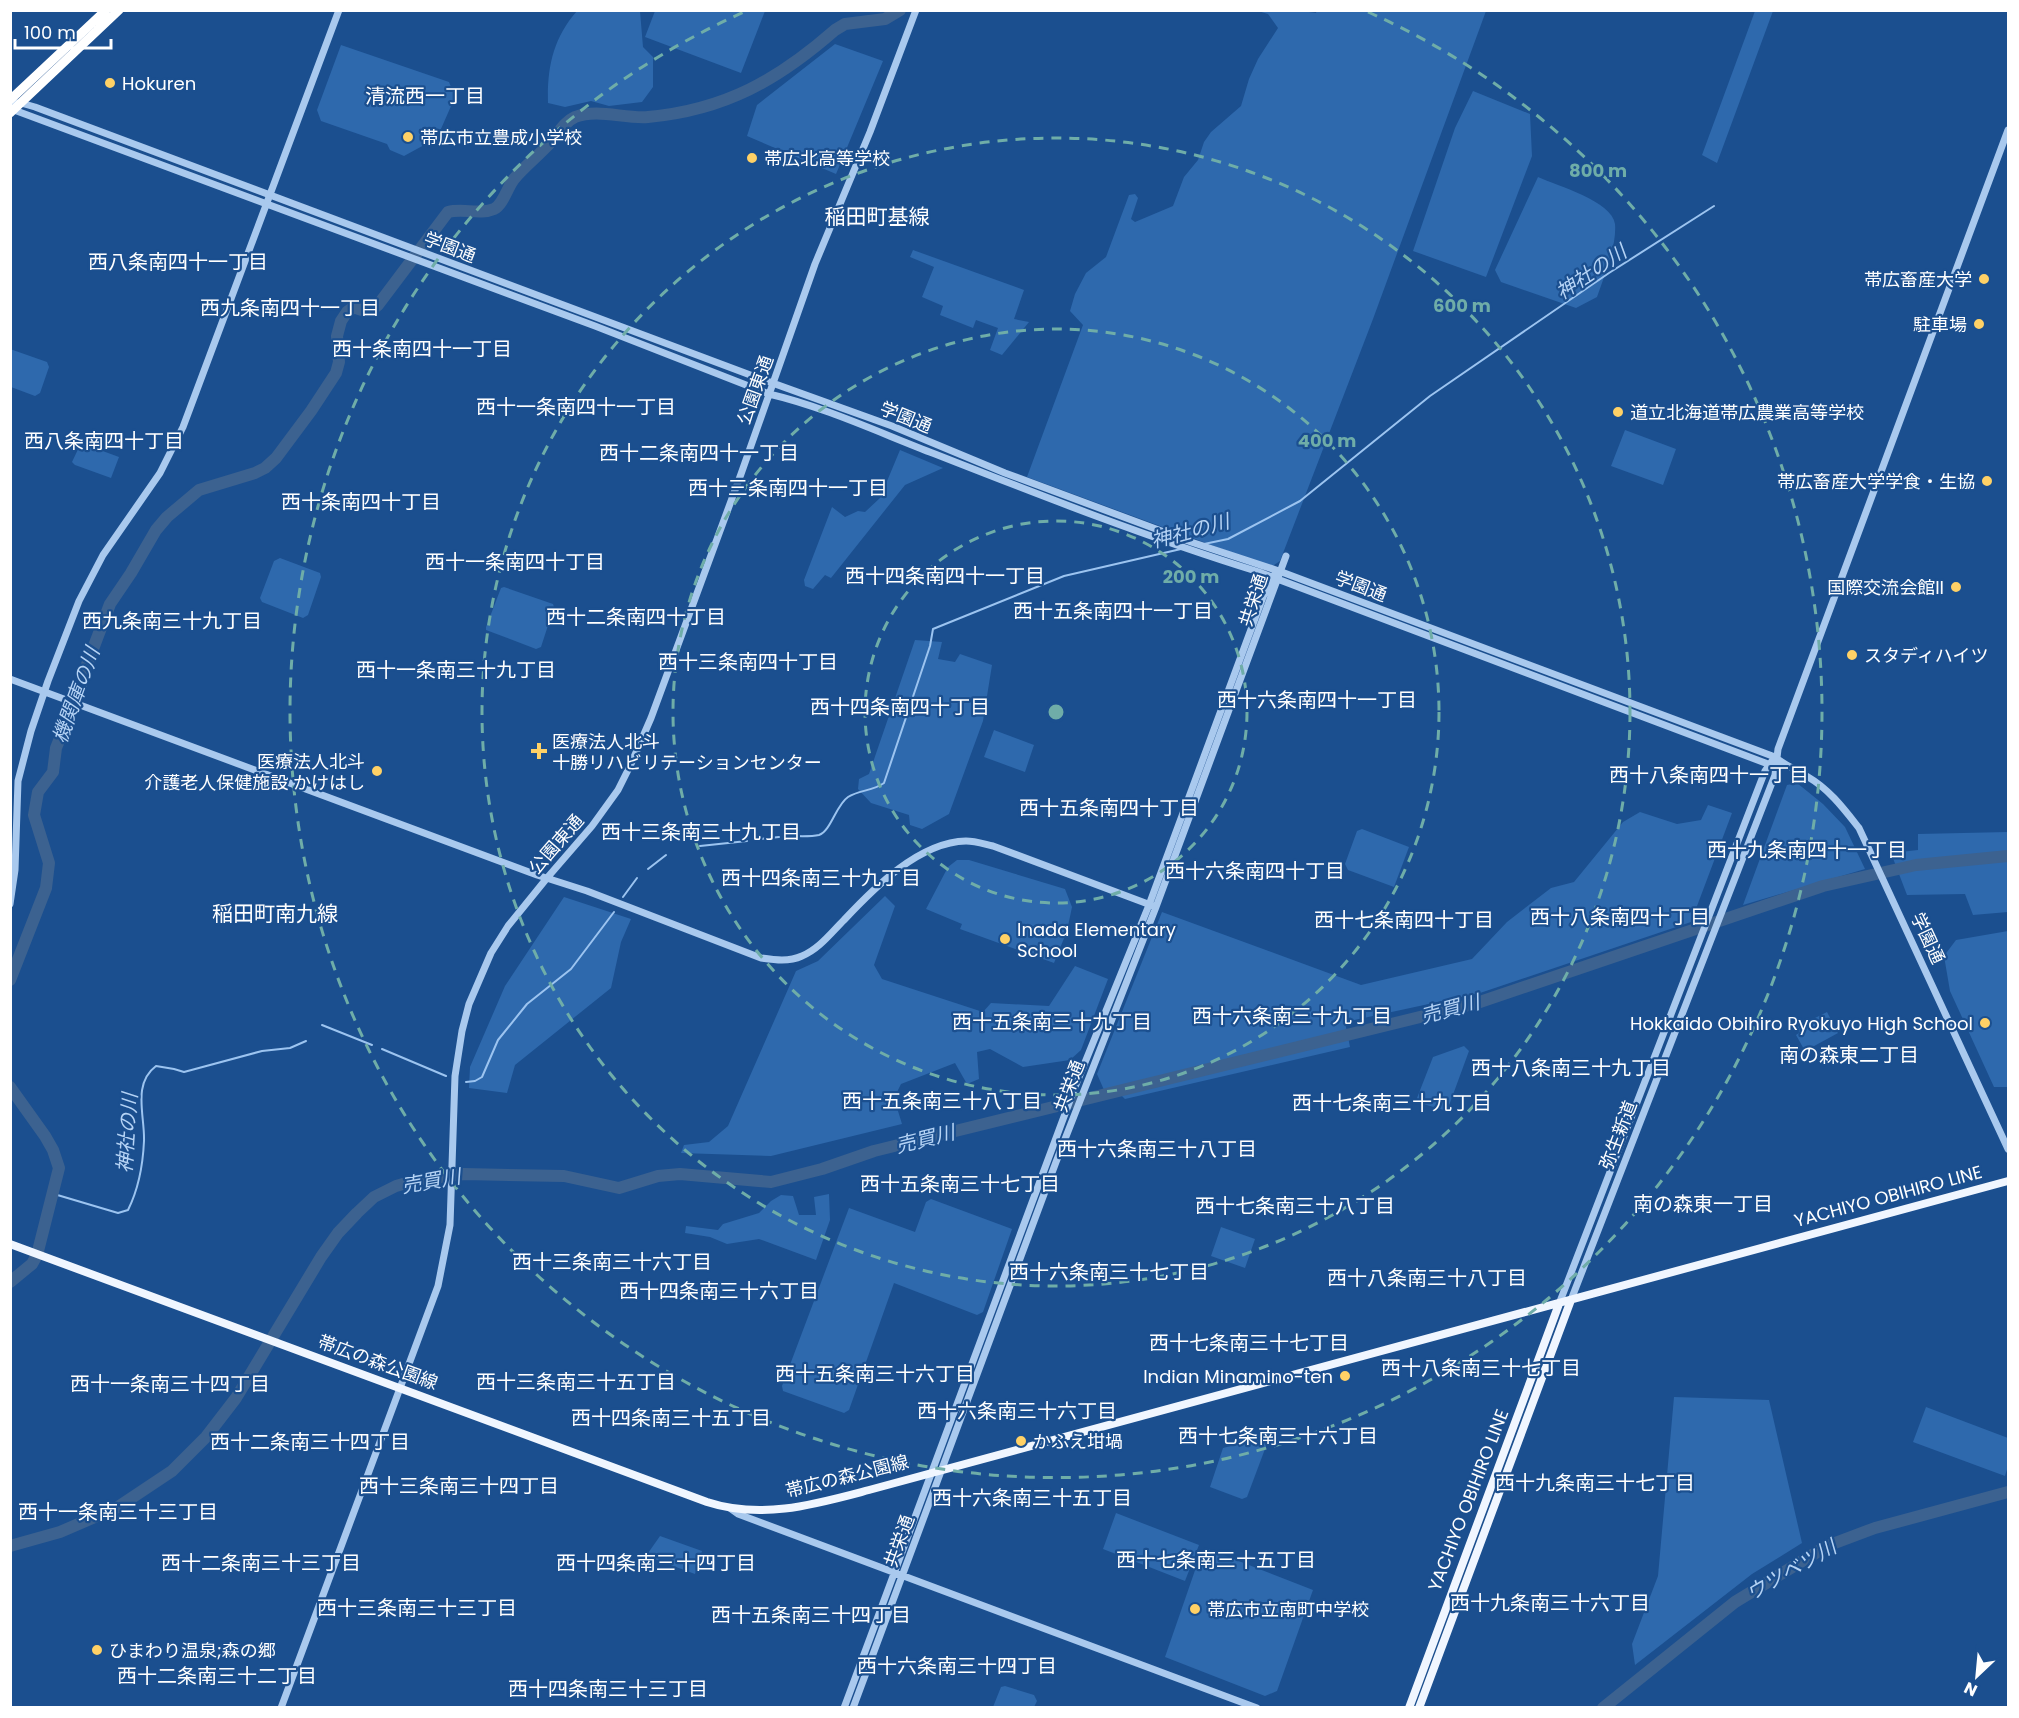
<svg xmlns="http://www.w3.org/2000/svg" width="2019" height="1718" viewBox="0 0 2019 1718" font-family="Poppins,'Noto Sans JP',sans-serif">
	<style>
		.green { fill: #2e69ad }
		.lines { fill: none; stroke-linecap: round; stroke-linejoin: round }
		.stream { stroke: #9cc4f0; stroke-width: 2 }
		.river { stroke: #3c6290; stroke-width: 12 }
		.minor { stroke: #a9c9ee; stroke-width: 7 }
		.major { stroke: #f0f6ff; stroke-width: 8 }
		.highway { stroke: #fff; stroke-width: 9 }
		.ring { fill: none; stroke: #6fada8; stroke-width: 3; stroke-dasharray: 10 8 }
		.poi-dot { fill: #ffd166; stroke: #1b4f8f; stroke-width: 2 }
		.labels { text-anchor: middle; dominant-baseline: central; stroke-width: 4.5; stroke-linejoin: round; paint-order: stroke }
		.poi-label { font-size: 18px; fill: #fff; stroke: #1b4f8f; text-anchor: start }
		.street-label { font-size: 18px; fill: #fff; stroke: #1b4f8f }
		.neighbourhood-label { font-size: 20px; fill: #fff; stroke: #1b4f8f }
		.water-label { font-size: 20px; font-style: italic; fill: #b5d3f5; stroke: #1b4f8f }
		.quarter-label { font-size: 21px; fill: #fff; stroke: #1b4f8f }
		.centre { fill: #6fada8; stroke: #1b4f8f; stroke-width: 3 }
		.ring-label { font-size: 18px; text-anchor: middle; font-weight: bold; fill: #6fada8; stroke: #1b4f8f; stroke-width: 4.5; stroke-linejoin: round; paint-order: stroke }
	</style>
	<rect width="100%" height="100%" fill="#1b4f8f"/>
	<path class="green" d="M1295,10L1316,13L1317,10L1486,11L1373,319L1280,561L1271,567L1027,477L1083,325L1070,311L1075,294L1086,273L1106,257L1129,195L1135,194L1138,198L1131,219L1135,222L1173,206L1184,177L1198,160L1204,142L1211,132L1241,106L1249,79L1258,59L1278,28L1268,14L1258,11Z
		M577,11H640L643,47L653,57V87L642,102L609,106L591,101L565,107L548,103C547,68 553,38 577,11Z
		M655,11V10L765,11L741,73L645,37Z
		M1755,11H1773L1717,163L1702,155Z
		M835,44L883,61L836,174L747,136L757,105Z
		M341,45L449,82L455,97L437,138L404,156L390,150L387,144L321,121L317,110Z
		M1473,91L1530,114L1532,156L1486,277L1413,251L1455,128Z
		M1538,177C1558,186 1612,201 1615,224C1617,245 1604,277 1597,297L1576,308L1501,282L1495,270Z
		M913,250L1024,290L1014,319L1029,322L1002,355L990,350L998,328L976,320L973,328L940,315L943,306L922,297L934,267L910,257Z
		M10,349L47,362L49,367L40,393L35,396L11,387Z
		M1625,430L1676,449L1663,485L1611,466Z
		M81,443L119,457L111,478L75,465L72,462Z
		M900,450L943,468L905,485L831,578L825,575L813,589L805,586L804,580L832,507L845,517L858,511L865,512L880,498Z
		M280,558L320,573L321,577L308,615L303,618L262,602L260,598L274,561Z
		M504,587L553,604L554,607L541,647L536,649L486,630V627L501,588Z
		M915,640L942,642L938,659L955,662L960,654L992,665L983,721L949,814L922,829L910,825L909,815L871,803L858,789L859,779L869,774Z
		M994,730L1034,745L1025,772L984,757Z
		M1797,783L1823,804L1845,827L1865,869L1743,905L1787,785Z
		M1708,805L1732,813L1691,922L1480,993L1345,1022L1350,1047L1125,1099L1114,1088L1104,1090L1097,1074L1162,912L1361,985L1472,959L1507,922L1551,888L1574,882L1623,822L1640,812L1677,824L1701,820Z
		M1362,829L1409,847L1394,887L1348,870L1345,864L1357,831Z
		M2008,832V912L1973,915L1965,894L1907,895L1891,853L1918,850V834Z
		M957,860H969L1065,889L1072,907L1067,931L1054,963L960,929L962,924L926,909L948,867Z
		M885,896L895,906L874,965L882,979L983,1012L991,1003L1049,1006L1075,966L1108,979L1081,1050L1070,1060L1023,1067L990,1049L977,1052L979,1079L967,1084L955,1063L901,1084L894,1098L902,1124L771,1156L681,1153L684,1145L709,1142L728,1126L796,971L818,961Z
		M564,897L631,919L621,942L611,988L515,1065L507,1093L469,1088L470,1067L505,986Z
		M2008,931V1087H1994L1950,991L1944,956L1956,940Z
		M1827,1012L1838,1033L1805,1051L1796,1035L1799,1033L1797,1027Z
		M1464,1046L1469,1051L1447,1111L1420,1103L1417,1098L1433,1057Z
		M829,1194L830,1220L816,1260L759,1239L727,1244L710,1237L685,1233L686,1226L718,1230L723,1224L759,1213L771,1201L781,1195L793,1196L799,1215H816L814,1197Z
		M931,1199L1012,1229L983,1312L977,1315L894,1283L849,1410L844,1413L783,1391L782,1386L849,1208L915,1232L926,1202Z
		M1221,1227L1255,1239L1245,1268L1211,1256Z
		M1674,1397L1769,1400L1802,1543L1752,1574L1635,1665L1632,1644L1658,1576Z
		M1926,1407L2008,1438V1466L2005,1476L1913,1442Z
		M1264,1437L1268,1441L1247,1497L1242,1499L1210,1487L1223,1448Z
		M1116,1513L1199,1545L1185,1581L1103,1549Z
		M660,1536L702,1551L695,1574L646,1556Z
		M1208,1549L1313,1590L1277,1691L1265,1696L1165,1657L1201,1553Z
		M1005,1686L1034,1695L1037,1701L1034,1707H993L1001,1687Z"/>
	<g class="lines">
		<path class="stream" d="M1204,544L1228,539L1300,501L1430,396L1609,273L1714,206
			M789,836C798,836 810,837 819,835C831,831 836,805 848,797C859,790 873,791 884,783L930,646L933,629L1064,576L1181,549
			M760,839L779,837
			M700,846L747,841
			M648,869L666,855
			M623,897L637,878
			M322,1025L372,1045
			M382,1049L446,1076
			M466,1082L475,1081L482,1077L498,1040L527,1004L571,969L614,912
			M54,1194L118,1213L128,1210C138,1190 143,1163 144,1141C145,1116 132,1084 156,1066L174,1069L184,1072L262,1051L290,1048L306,1041"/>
		<path class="river" d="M10,980L46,888L49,863L34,815L38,792L53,772L56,748L80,689L85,670L110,604L131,573L156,530L167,517L199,490L255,473L265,468L276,458L311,411L336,373L339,362L337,336L341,321L347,312L354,307C365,312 369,313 378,305L448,212C463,208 480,215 494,209C503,205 508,186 514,179C525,166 538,156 550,143C558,134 564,122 575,117C598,108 624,119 648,117C725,110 778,80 835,30L845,24L885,19L900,10
			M10,1087L45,1136L53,1150L59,1168L37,1255L32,1264L10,1282
			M10,1546L60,1532L118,1507L172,1471L206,1437L236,1398L321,1257L338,1233L357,1213L374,1197L396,1186L417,1180L464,1174L564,1176L619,1188L658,1176L680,1174L771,1182L822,1169L874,1151L1477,1003L1823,886L1916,865L2008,856
			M1603,1708L1735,1602L1827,1546L1875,1528L2008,1492"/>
		<path class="minor" d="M10,103H21L35,107L753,376L892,426L1005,473L1191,542L1279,571L1775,757C1786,766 1797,770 1808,777C1829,789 1844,809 1859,828L2008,1149
			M11,107L14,110L595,326L769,394C825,407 880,433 935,454C1042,496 1149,538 1259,572L1776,767L1787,766
			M10,679L537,875L587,891L761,958C775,960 789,962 802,956C819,949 831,933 844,920C874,888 919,842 966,841C975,841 984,844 993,846L1156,907
			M10,904L15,870L18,781L31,731L48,681L79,601L103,555L160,473L183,427L339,10
			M1571,1300L1775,775L1778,749L2008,130
			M1559,1304L1765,771L1772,761
			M731,1509L738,1514L1257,1708
			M281,1708L438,1286L450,1225L455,1076L462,1031L469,1004L491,953L508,926L547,878L592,826L618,790L631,764L651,718L741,474L815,264L870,132L916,10
			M844,1708L1075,1087L1149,905L1263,597L1274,575
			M853,1708L1056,1162L1156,907L1286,556"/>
		<path class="major" d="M10,1244L707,1502C762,1520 816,1504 869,1490L2008,1181
			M1409,1708L1559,1304
			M1419,1708L1571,1300"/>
		<path class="highway" d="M10,100L106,10
			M10,113L119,10"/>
	</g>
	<g class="ring">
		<circle cx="1056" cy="712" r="191"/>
		<circle cx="1056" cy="712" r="383"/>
		<circle cx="1056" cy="712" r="574"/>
		<path d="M1368 12A766 766 0 1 1 744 12"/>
	</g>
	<g class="poi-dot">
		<circle cx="110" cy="83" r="6"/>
		<circle cx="408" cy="137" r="6"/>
		<circle cx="752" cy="158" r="6"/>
		<circle cx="1984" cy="279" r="6"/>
		<circle cx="1979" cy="324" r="6"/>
		<circle cx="1618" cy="412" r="6"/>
		<circle cx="1987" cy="481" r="6"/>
		<circle cx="1956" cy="587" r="6"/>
		<circle cx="1852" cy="655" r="6"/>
		<path d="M536 742h6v6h6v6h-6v6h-6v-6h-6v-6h6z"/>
		<circle cx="377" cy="771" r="6"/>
		<circle cx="1005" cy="939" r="6"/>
		<circle cx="1985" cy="1023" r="6"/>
		<circle cx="1345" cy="1376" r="6"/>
		<circle cx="1021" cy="1441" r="6"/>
		<circle cx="1195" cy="1609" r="6"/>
		<circle cx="97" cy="1650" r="6"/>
	</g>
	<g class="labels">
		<g class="poi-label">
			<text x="122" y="83">Hokuren</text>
			<text x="420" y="137">帯広市立豊成小学校</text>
			<text x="764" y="158">帯広北高等学校</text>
			<text x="1972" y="279" text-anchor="end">帯広畜産大学</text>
			<text x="1967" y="324" text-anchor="end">駐車場</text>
			<text x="1630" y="412">道立北海道帯広農業高等学校</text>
			<text x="1975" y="481" text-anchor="end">帯広畜産大学学食・生協</text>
			<text x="1944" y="587" text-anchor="end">国際交流会館II</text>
			<text x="1864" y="655">スタディハイツ</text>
			<text x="552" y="741">医療法人北斗<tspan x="552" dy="21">十勝リハビリテーションセンター</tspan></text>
			<text x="365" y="761" text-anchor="end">医療法人北斗<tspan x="365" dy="21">介護老人保健施設 かけはし</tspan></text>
			<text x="1017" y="929">Inada Elementary<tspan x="1017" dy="21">School</tspan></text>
			<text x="1973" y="1023" text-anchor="end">Hokkaido Obihiro Ryokuyo High School</text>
			<text x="1333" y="1376" text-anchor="end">Indian Minamino-ten</text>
			<text x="1033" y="1441">かふえ坩堝</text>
			<text x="1207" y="1609">帯広市立南町中学校</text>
			<text x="109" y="1650">ひまわり温泉;森の郷</text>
		</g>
		<g class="street-label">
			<text transform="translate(450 247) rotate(21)">学園通</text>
			<text transform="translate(755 390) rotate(-70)">公園東通</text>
			<text transform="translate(906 417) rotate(22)">学園通</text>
			<text transform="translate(1361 586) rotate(21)">学園通</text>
			<text transform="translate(1253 600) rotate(-72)">共栄通</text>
			<text transform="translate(556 844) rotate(-49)">公園東通</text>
			<text transform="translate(1928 938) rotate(65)">学園通</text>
			<text transform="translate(1069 1086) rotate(-69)">共栄通</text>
			<text transform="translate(1618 1135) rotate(-69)">弥生新道</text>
			<text transform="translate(1888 1196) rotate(-15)">YACHIYO OBIHIRO LINE</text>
			<text transform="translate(378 1362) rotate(20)">帯広の森公園線</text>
			<text transform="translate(847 1476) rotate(-14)">帯広の森公園線</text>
			<text transform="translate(1468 1500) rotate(-69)">YACHIYO OBIHIRO LINE</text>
			<text transform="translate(899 1541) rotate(-70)">共栄通</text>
		</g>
		<g class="neighbourhood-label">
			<text x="425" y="96">清流西一丁目</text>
			<text x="178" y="262">西八条南四十一丁目</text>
			<text x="290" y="308">西九条南四十一丁目</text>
			<text x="422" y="349">西十条南四十一丁目</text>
			<text x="576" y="407">西十一条南四十一丁目</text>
			<text x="104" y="441">西八条南四十丁目</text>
			<text x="699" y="453">西十二条南四十一丁目</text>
			<text x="788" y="488">西十三条南四十一丁目</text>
			<text x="361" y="502">西十条南四十丁目</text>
			<text x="515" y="562">西十一条南四十丁目</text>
			<text x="945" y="576">西十四条南四十一丁目</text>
			<text x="1113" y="611">西十五条南四十一丁目</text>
			<text x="636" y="617">西十二条南四十丁目</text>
			<text x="172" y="621">西九条南三十九丁目</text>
			<text x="748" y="662">西十三条南四十丁目</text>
			<text x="456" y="670">西十一条南三十九丁目</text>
			<text x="1317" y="700">西十六条南四十一丁目</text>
			<text x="900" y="707">西十四条南四十丁目</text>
			<text x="1709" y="775">西十八条南四十一丁目</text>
			<text x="1109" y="808">西十五条南四十丁目</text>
			<text x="701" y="832">西十三条南三十九丁目</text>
			<text x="1807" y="850">西十九条南四十一丁目</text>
			<text x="1255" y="871">西十六条南四十丁目</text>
			<text x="821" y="878">西十四条南三十九丁目</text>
			<text x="1620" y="917">西十八条南四十丁目</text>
			<text x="1404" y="920">西十七条南四十丁目</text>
			<text x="1292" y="1016">西十六条南三十九丁目</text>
			<text x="1052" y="1022">西十五条南三十九丁目</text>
			<text x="1849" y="1055">南の森東二丁目</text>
			<text x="1571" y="1068">西十八条南三十九丁目</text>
			<text x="942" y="1101">西十五条南三十八丁目</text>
			<text x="1392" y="1103">西十七条南三十九丁目</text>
			<text x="1157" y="1149">西十六条南三十八丁目</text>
			<text x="960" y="1184">西十五条南三十七丁目</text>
			<text x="1703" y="1204">南の森東一丁目</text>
			<text x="1295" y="1206">西十七条南三十八丁目</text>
			<text x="612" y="1262">西十三条南三十六丁目</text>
			<text x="1109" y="1272">西十六条南三十七丁目</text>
			<text x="1427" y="1278">西十八条南三十八丁目</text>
			<text x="719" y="1291">西十四条南三十六丁目</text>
			<text x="1249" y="1343">西十七条南三十七丁目</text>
			<text x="1481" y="1368">西十八条南三十七丁目</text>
			<text x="875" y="1374">西十五条南三十六丁目</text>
			<text x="576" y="1382">西十三条南三十五丁目</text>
			<text x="170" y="1384">西十一条南三十四丁目</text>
			<text x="1017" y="1411">西十六条南三十六丁目</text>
			<text x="671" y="1418">西十四条南三十五丁目</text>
			<text x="1278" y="1436">西十七条南三十六丁目</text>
			<text x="310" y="1442">西十二条南三十四丁目</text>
			<text x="1595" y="1483">西十九条南三十七丁目</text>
			<text x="459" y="1486">西十三条南三十四丁目</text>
			<text x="1032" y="1498">西十六条南三十五丁目</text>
			<text x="118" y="1512">西十一条南三十三丁目</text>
			<text x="1216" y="1560">西十七条南三十五丁目</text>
			<text x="261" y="1563">西十二条南三十三丁目</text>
			<text x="656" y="1563">西十四条南三十四丁目</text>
			<text x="1550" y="1603">西十九条南三十六丁目</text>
			<text x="417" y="1608">西十三条南三十三丁目</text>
			<text x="811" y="1615">西十五条南三十四丁目</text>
			<text x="957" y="1666">西十六条南三十四丁目</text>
			<text x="217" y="1676">西十二条南三十二丁目</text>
			<text x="608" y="1689">西十四条南三十三丁目</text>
		</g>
		<g class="water-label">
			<text transform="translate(1591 272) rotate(-34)">神社の川</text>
			<text transform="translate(1190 531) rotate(-15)">神社の川</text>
			<text transform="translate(76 695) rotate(-70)">機関庫の川</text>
			<text transform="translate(1450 1009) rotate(-15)">売買川</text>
			<text transform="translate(127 1133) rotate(-86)">神社の川</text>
			<text transform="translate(925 1139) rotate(-14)">売買川</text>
			<text transform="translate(431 1181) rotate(-10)">売買川</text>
			<text transform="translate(1791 1570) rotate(-30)">ウツベツ川</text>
		</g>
		<g class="quarter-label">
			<text x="877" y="216">稲田町基線</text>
			<text x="275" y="913">稲田町南九線</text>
		</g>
	</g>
	<circle cx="1056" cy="712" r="9" class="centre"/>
	<g class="ring-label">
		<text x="1598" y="177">800 m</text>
		<text x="1462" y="312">600 m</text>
		<text x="1327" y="447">400 m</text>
		<text x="1191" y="583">200 m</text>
	</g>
	<rect width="2019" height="1718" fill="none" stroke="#ffffff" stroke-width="24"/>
	<g transform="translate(1977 1676) rotate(206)" stroke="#1b4f8f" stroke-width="4.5" paint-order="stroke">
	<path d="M0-4.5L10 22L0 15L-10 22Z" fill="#ffffff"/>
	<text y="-9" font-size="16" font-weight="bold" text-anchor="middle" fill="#ffffff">N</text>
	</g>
	<path d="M15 39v9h96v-9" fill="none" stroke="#ffffff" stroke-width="3"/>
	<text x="24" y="39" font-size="18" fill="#ffffff" stroke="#1b4f8f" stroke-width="4.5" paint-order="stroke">100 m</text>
</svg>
